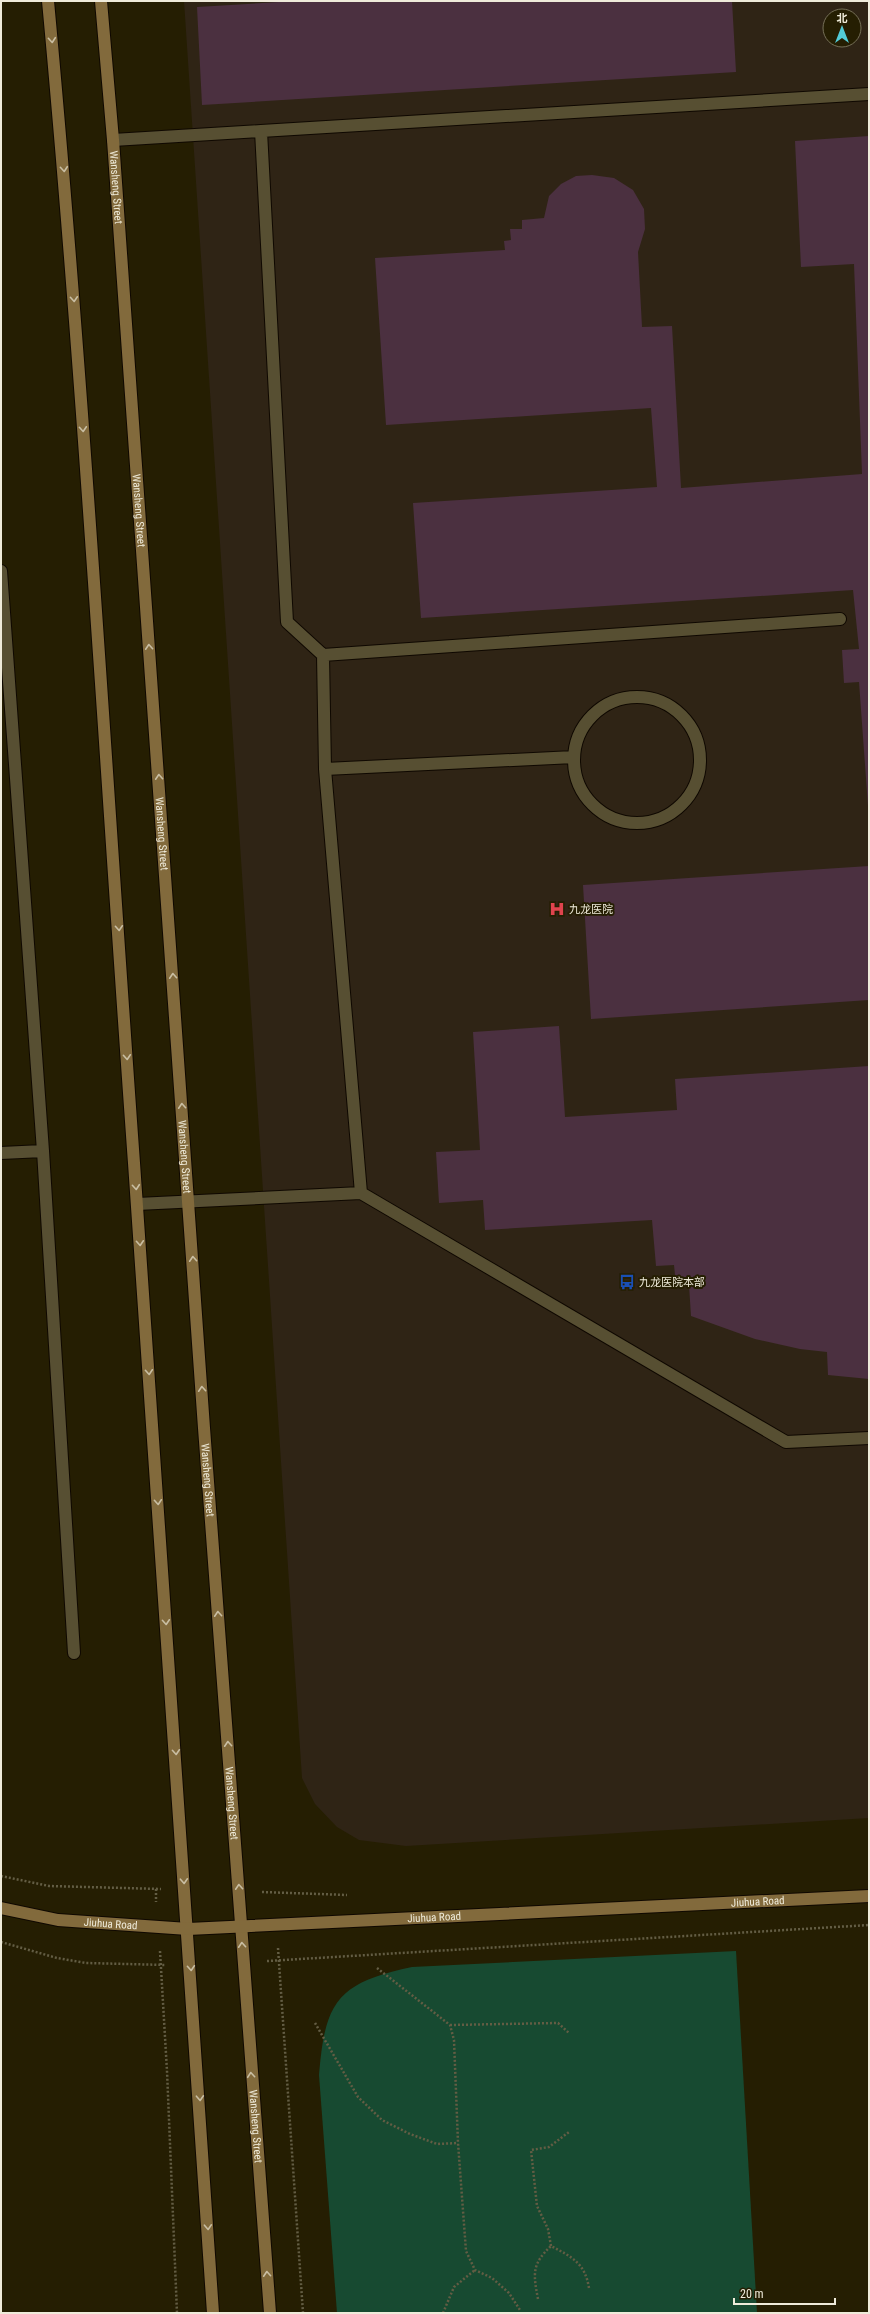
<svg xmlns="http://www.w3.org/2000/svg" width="870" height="2314" viewBox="0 0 870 2314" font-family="'Roboto Condensed','Noto Sans SC',sans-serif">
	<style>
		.medical { fill: #2f2415; fill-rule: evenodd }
		.green { fill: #174a31 }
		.building { fill: #4b3040 }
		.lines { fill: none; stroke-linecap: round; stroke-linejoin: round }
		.lane-casing { stroke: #0f0800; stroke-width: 14 }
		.street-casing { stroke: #0f0800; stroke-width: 14 }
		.secondary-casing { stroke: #0f0800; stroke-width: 14 }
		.path { stroke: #635d44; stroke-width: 2.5; stroke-dasharray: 2 2; stroke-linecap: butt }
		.lane { stroke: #574f32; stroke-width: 12 }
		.street { stroke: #574f32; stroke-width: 12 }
		.secondary { stroke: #826a3c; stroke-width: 12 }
		.oneway { stroke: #c9bea3 }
		.labels { text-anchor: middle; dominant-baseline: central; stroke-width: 4; stroke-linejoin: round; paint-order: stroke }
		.street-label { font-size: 11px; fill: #efebda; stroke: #251e02 }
		.poi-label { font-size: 11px; fill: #efebda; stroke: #251e02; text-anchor: start }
	</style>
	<rect width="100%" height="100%" fill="#251e02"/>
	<path class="medical" d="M184,1H869V1818L406,1846L359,1840L337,1827L315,1804L302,1778ZM830,16H854V40H830Z"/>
	<path class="green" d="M736,1951L757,2313H337L319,2075C325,2000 338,1983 412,1967Z"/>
	<path class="building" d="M295,1H732L736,72L202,105L197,7Z
		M869,136V806H868L859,682L844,683L842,650L859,649L853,590L421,618L413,503L657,487L651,408L386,425L375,258L505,250L504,241L511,240L510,229H522V220L544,218L549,196L561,184L576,176L592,175L614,178L633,190L644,209L645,229L638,252L642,327L672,326L681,488L862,474L854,264L801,267L795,141Z
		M869,866V1000L591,1019L583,885Z
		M559,1026L565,1117L677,1110L675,1079L869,1066V1379L828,1375L827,1352L800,1349L755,1339L691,1316L689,1285H676L674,1265L656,1266L652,1220L485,1230L483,1200L439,1203L436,1152L480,1150L473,1032Z"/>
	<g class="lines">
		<defs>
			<path id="lane" d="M113,140L261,131
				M323,655L287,622L261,131L869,94
				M574 760a63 63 0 1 1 126 0a63 63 0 1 1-126 0Z
				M325,769L574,757
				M361,1193L325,769L323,655L840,619
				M137,1204L361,1193L786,1442L869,1438"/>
			<path id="street" d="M1,571L43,1151L74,1653
				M1,1153L43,1151"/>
			<g id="secondary">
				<path d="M48,1C84,388 106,775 134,1163C161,1546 190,1929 213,2313"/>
				<path id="s1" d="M101,1L113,140L204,1428L270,2313"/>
				<path id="s2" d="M1,1908L58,1920L188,1929L869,1896"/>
			</g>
		</defs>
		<use href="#lane" class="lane-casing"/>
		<use href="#street" class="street-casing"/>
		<use href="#secondary" class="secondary-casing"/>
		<path class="path" d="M1,1876L49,1886L161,1889
			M156,1889V1902
			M262,1892L347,1895
			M1,1942L57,1958L86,1963L166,1965
			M278,1948L303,2313
			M160,1951L167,2071L177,2313
			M267,1961L869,1925
			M377,1968L450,2025L454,2040L458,2143L466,2251L475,2270L492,2278L509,2293L520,2310
			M315,2023L358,2097L382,2120L410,2134L437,2144L458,2143
			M450,2025L558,2023L569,2033
			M551,2246L548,2229L537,2206L531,2150L549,2147L569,2132
			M538,2299C533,2273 532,2264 551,2246C572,2257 585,2263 589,2288
			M443,2313L454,2287L475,2270"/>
		<use href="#lane" class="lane"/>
		<use href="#street" class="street"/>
		<use href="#secondary" class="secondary"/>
	</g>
	<defs><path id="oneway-chevron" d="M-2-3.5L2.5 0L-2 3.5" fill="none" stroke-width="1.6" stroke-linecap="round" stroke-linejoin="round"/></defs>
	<g class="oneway">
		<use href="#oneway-chevron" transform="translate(52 40) rotate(85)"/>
		<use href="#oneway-chevron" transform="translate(64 169) rotate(85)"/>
		<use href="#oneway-chevron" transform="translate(74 299) rotate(86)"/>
		<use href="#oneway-chevron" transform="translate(83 429) rotate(86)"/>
		<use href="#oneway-chevron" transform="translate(149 647) rotate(-94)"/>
		<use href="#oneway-chevron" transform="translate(159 777) rotate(-94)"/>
		<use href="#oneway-chevron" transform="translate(119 928) rotate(86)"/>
		<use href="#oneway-chevron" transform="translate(173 976) rotate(-94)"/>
		<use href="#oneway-chevron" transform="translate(127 1057) rotate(86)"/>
		<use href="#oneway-chevron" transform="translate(182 1106) rotate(-94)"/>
		<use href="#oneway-chevron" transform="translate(136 1187) rotate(85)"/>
		<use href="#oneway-chevron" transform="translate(140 1243) rotate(86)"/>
		<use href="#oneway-chevron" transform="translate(193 1259) rotate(-94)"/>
		<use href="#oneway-chevron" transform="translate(149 1372) rotate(86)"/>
		<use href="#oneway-chevron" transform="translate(202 1389) rotate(-94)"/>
		<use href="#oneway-chevron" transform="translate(158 1502) rotate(86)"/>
		<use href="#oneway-chevron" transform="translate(218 1614) rotate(-94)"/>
		<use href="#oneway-chevron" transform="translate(166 1622) rotate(86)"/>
		<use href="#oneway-chevron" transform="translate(228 1744) rotate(-94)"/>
		<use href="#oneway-chevron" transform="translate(176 1752) rotate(86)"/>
		<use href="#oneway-chevron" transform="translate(184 1881) rotate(87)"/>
		<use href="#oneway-chevron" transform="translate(239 1887) rotate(-94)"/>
		<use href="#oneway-chevron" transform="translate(242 1945) rotate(-94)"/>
		<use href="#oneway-chevron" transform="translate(191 1968) rotate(86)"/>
		<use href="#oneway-chevron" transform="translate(251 2075) rotate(-95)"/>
		<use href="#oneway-chevron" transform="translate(200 2098) rotate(87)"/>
		<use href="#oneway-chevron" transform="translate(208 2227) rotate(87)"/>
		<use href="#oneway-chevron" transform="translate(267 2274) rotate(-94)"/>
	</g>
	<defs>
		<symbol id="hospital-bare" viewBox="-9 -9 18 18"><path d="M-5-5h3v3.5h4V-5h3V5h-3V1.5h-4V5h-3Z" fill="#e0444e" stroke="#251e02" stroke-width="2.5" paint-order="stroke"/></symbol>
		<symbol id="bus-bare" viewBox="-9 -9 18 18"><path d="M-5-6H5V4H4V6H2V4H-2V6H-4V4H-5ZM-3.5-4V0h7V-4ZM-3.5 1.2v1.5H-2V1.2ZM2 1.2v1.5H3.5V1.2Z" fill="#1a4fb4" stroke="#251e02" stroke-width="2.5" paint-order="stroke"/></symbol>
	</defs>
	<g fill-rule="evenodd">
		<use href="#hospital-bare" x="546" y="898" width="22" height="22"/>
		<use href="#bus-bare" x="616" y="1271" width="22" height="22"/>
	</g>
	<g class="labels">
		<g class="street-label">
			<text stroke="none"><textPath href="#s1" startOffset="187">Wansheng Street</textPath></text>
			<text stroke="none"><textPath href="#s1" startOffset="511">Wansheng Street</textPath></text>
			<text stroke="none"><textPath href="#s1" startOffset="835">Wansheng Street</textPath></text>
			<text stroke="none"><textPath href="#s1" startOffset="1159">Wansheng Street</textPath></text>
			<text stroke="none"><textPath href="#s1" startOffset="1483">Wansheng Street</textPath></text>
			<text stroke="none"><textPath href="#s1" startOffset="1807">Wansheng Street</textPath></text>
			<text stroke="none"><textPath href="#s2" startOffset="759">Jiuhua Road</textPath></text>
			<text stroke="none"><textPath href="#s2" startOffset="435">Jiuhua Road</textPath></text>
			<text stroke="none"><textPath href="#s2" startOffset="111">Jiuhua Road</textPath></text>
			<text stroke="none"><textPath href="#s1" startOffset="2131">Wansheng Street</textPath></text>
		</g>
		<g class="poi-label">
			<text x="569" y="909">九龙医院</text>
			<text x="639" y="1282">九龙医院本部</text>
		</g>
	</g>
	<rect width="870" height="2314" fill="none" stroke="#efebda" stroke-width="4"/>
	<g transform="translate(842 28)"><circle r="19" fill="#251e02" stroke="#767058"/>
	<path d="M0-3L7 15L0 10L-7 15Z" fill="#52cbd7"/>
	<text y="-6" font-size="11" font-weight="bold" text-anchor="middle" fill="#efebda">北</text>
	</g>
	<path d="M734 2298v6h101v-6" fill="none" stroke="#efebda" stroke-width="2"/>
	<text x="740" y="2298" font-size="12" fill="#efebda" stroke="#251e02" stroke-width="3" paint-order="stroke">20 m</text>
</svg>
